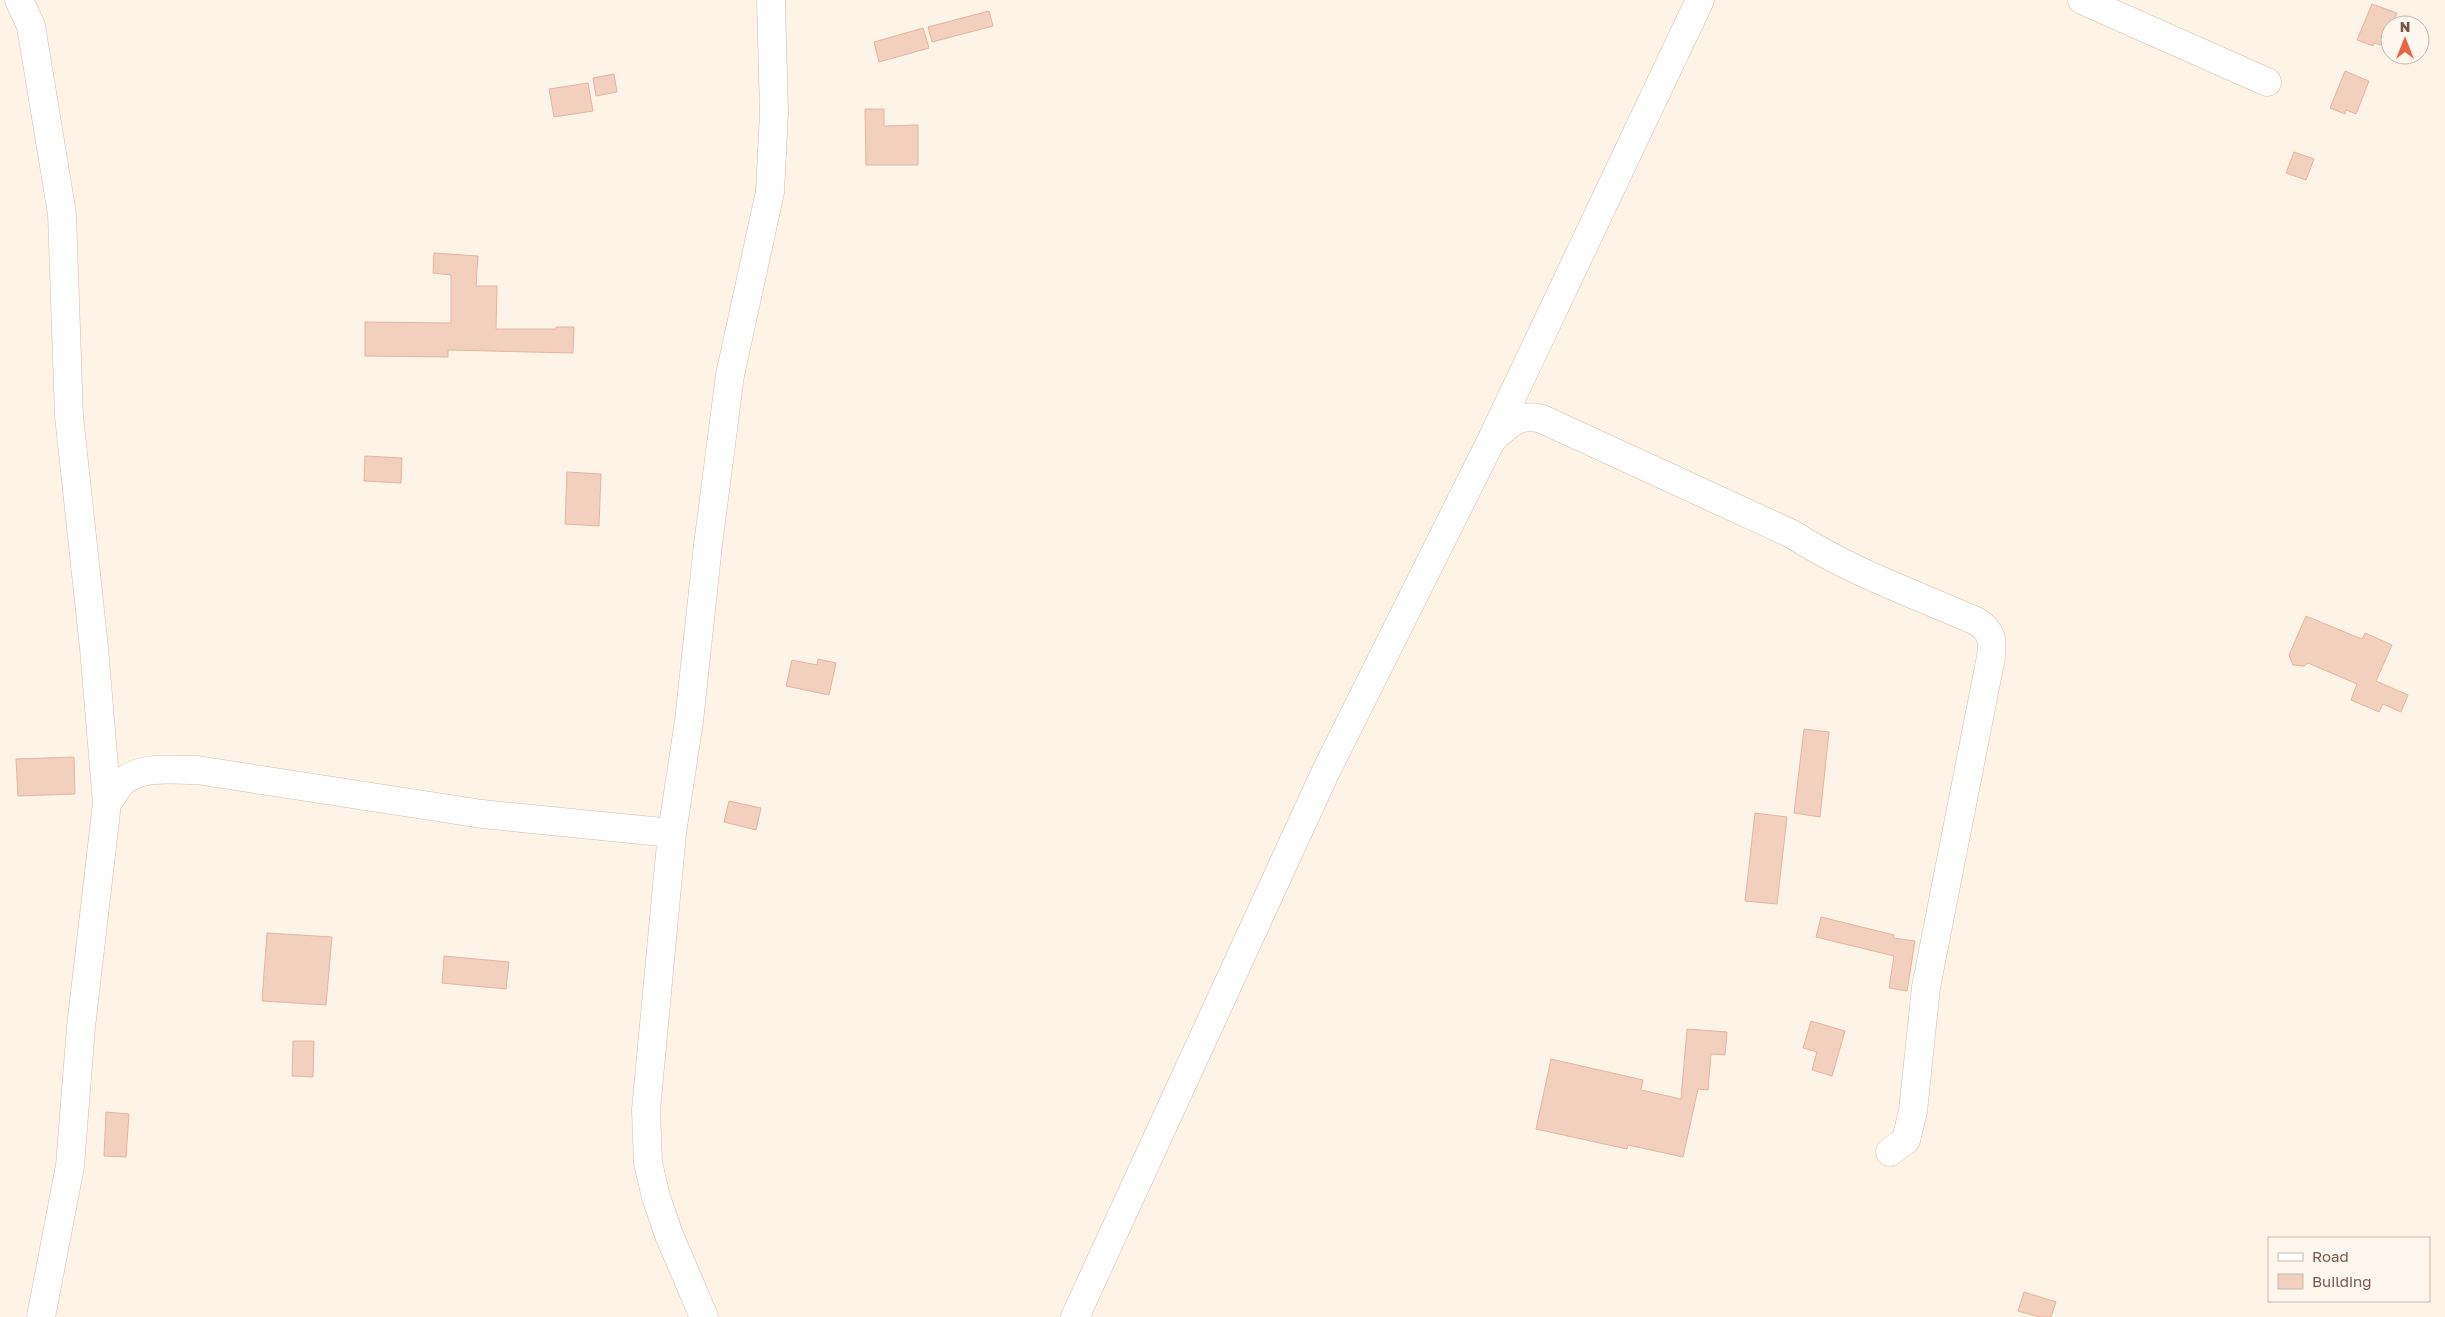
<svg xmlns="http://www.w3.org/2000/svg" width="2445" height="1317" viewBox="0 0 2445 1317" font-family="'Golos Text',sans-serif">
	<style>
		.building { fill: #f3d0be; stroke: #e6b59e }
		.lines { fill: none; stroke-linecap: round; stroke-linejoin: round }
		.minor-casing { stroke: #d1bcae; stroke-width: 29 }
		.minor { stroke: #fff; stroke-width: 28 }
	</style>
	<rect width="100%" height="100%" fill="#fdf3e6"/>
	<path class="building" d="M2372,4L2397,13L2392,25H2390L2384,46L2374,43L2373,46L2357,40Z
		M989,11L993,26L932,42L928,27Z
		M923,28L929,48L879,62L874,42Z
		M2345,71L2369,81L2356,114L2346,110L2345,114L2330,108Z
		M614,74L617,92L596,96L593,78Z
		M588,83L593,111L554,117L549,89Z
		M865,109H884V126L918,125V165H866Z
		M2294,152L2314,159L2306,180L2286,173Z
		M434,253L478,256L476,286H497L496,329H556V327H574L573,353L448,350V357L365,356V322L451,323V275L433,273Z
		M365,456L402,458L401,483L364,481Z
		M567,472L601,474L599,526L565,524Z
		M2306,616L2362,639L2365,633L2392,645L2376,681L2408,695L2401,712L2383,704L2379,712L2351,700L2357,684L2308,663L2304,666L2293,665L2289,655Z
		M818,659L836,663L829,695L786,686L792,660L817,665Z
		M1804,729L1829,732L1820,817L1794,813Z
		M74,757L75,794L18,796L16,759Z
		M729,801L761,808L756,830L724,822Z
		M1755,813L1787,817L1777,904L1745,901Z
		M1821,917L1894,935L1893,938L1915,941L1907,991L1889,988L1894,956L1816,937Z
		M267,933L332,937L326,1005L262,1001Z
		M444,956L509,962L506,989L442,983Z
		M1811,1021L1845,1031L1832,1076L1812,1070L1817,1052L1803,1048Z
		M1687,1029L1727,1032L1725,1055L1711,1054L1708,1090L1698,1089L1683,1157L1628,1145L1627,1149L1536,1129L1551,1059L1643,1080L1641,1090L1681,1099Z
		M293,1041H314L313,1077L292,1076Z
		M106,1112L129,1114L126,1157L104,1156Z
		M2024,1292L2056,1302L2051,1317H2039L2018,1311Z"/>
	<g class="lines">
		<defs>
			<path id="minor" d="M19,0L31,26L62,214L69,416L94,648L107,803L81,1027L70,1166L41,1317
				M2082,0L2267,82
				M1494,438C1509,423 1520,413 1542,419L1792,534C1849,571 1914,594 1976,621C1992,631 1993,640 1991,657L1926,987L1913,1111L1906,1140L1890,1152
				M107,803C112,797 116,789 121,783C140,765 173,770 197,770L482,814L672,833
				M704,1317L669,1235L656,1197L648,1163L646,1110L672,833L689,721L708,545L730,375L770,192L774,112L771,0
				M1075,1317L1326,771L1492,439L1700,0"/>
		</defs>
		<use href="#minor" class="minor-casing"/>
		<use href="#minor" class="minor"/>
	</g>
	<rect x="2268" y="1237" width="162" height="65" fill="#fff7ed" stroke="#c9b7ac"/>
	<rect x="2278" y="1253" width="25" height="8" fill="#ffffff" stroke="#c9b7ac"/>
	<text x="2312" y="1262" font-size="15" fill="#77584a">Road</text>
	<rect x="2278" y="1274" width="25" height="15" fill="#f3d0be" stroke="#c9b7ac"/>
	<text x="2312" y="1287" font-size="15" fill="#77584a">Building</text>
	<g transform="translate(2405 40)"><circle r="24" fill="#fff7ed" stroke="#c9b7ac"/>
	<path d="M0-4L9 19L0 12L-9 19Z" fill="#e8654a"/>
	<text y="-8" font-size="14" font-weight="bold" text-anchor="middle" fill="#77584a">N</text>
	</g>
</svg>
